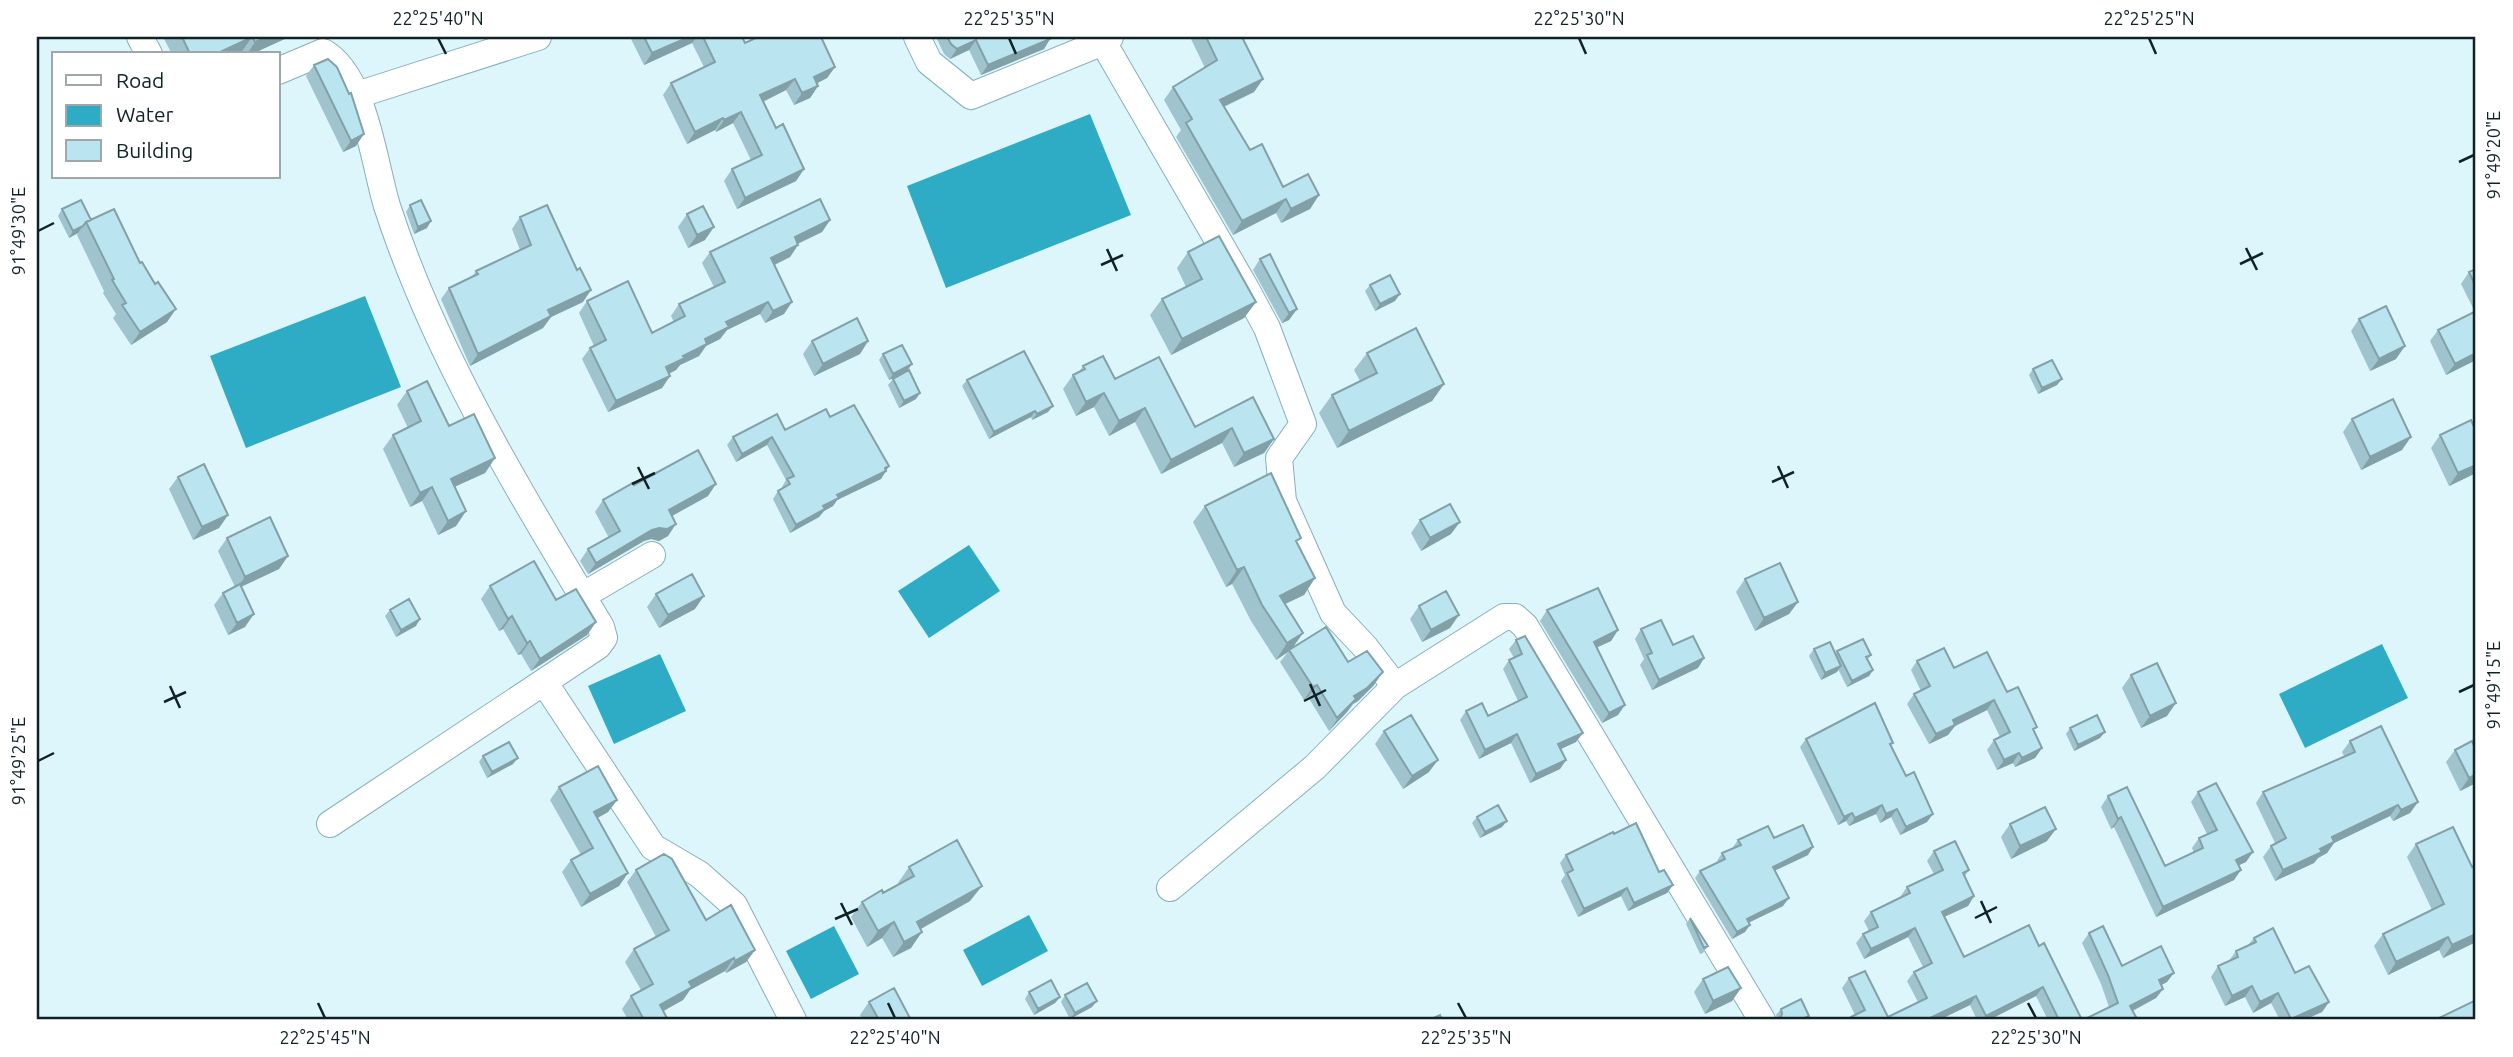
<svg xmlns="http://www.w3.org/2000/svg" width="2513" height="1057" viewBox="0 0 2513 1057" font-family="Ubuntu,sans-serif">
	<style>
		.water { fill: #2facc5 }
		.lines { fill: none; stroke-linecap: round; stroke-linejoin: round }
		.minor-casing { stroke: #86afb9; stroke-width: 28 }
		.minor { stroke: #fff; stroke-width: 26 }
		.wall { fill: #a0c4ce }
		.shaded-wall { fill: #82a0a7 }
		.building { fill: #bae4ef; stroke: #82a0a7; stroke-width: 2 }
		.ticks { fill: none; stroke: #112226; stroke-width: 2.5 }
		.neatline { fill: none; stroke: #112226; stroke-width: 2.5 }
		.ticks-label { font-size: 18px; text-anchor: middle; fill: #112226 }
	</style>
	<rect width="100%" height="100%" fill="#dcf6fc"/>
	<path class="water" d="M1090,114L1131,215L946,288L907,186Z
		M365,296L401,387L246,448L210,356Z
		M969,545L1000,591L929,638L898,591Z
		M2382,644L2408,698L2305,748L2279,694Z
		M660,654L686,711L614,744L588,686Z
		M1029,915L1048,951L982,986L963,950Z
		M834,926L859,974L811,999L786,951Z"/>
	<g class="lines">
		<defs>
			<path id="minor" d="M140,37L149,54
				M917,37L929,62L971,96L1103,42L1110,37
				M1103,42L1245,287L1267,328L1303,424L1279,458L1283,501L1333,613L1365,647L1395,686
				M278,71L323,52C365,75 374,164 387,206C436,357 520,492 601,627L604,638L598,646L330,824
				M357,95L538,37
				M582,596L652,555
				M544,682L653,847L699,874L734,905L793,1020
				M1170,888L1315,767L1395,686L1504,617H1515L1525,626L1762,1020"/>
		</defs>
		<use href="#minor" class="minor-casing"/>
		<use href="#minor" class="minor"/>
	</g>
	<path class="wall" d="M163,37H289L252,54H242L241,53L238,54H172Z
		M630,37H742L745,43L835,67L827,78L817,83L818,86L810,98L794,105L786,90L763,102L776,128L804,169L796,181L737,209L724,181L732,169L751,160L733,123L716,132L715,130L687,144L663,95L671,83L704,67L692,43L644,65Z
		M936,37H1049L1050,39L1044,49L981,75L969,50L950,59L944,54Z
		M1190,37H1242L1263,79L1254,92L1224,107L1250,150L1283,187L1319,195L1310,209L1281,223L1276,213L1233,235L1176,137L1181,130L1164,100L1173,87L1205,68Z
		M314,65L356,146L343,152L306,76Z
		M410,205L427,228L414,234L406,212Z
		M62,209L91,220L167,322L131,345L113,318L116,314L103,293L104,291L77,235L78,233L69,238L58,216Z
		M687,214L705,240L688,248L678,227Z
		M520,217L583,302L551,317L543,328L470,366L441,299L449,288L472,277L476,271L520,250L512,229Z
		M830,220L822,232L798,244V245L790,257L775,265L784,314L765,323L760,314L727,330L720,339L706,346L699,356L680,365L676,370L669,374L670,376L662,388L608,412L582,359L590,348L594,346L579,313L587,301L652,333L674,322L671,316L679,304L714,287L702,263L710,252Z
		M1188,252L1256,302L1244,318L1171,355L1150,315L1162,299L1186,287L1177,268Z
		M1260,259L1297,309L1289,320L1282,323L1253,270Z
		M2476,269V360L2446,375L2430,341L2438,330L2475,312L2461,284L2469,272Z
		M1370,285L1395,301L1375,311L1365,291Z
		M2359,319L2396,359L2370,371L2351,331Z
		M812,341H868L860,354L814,376L803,354Z
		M1367,353L1444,384L1432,401L1337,448L1319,413L1332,395L1360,381L1354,370Z
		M883,354L907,371L889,380L879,360Z
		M1083,366L1115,379L1195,427L1253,397L1274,439L1264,453L1234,467L1222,443L1161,474L1135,422L1109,436L1094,407L1076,416L1063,389L1073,375L1079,372Z
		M2033,369L2057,385L2038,394L2029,375Z
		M893,379L916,399L899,408L888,385Z
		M967,380L1048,412L1032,420L1031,417L989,439L962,386Z
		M407,391L449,426L495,458L485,473L454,487L466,511L456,526L438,535L422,501L410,507L383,449L393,435L408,428L397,405Z
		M830,417L889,466L881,479L837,500L833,506L824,511L819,517L790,533L773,499L778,491L782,488V487L786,480L767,445L736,462L727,445L733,437L785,430Z
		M2352,419L2402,450L2361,470L2343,432Z
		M2440,435L2476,473L2449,486L2431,448Z
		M178,477L228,515L219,528L193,540L169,489Z
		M634,485L708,496L672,516L668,536L659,541L651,539L644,541L588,574L580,561L588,549L609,538L595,512L603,500Z
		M1205,506L1298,543L1315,578L1304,595L1285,604L1303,633L1293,647L1348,662L1374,685L1358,701L1353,704L1347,712L1329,731L1308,697L1304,700L1280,662L1288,652L1276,660L1251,621L1232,584L1226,587L1193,522Z
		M1420,520L1451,534L1421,551L1411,533Z
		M227,538L288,556L279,569L241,587L245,627L228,635L214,605L223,593L235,587L218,551Z
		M1745,579L1798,602L1789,614L1755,631L1736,592Z
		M490,586L556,600L596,622L587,635L531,671L521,654L518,655L503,629L499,631L481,599Z
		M656,594L695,609L659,628L647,607Z
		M1419,606L1450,628L1422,642L1410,619Z
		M390,610L416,626L396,637L385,616Z
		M1547,610L1618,630L1611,641L1597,647L1618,715L1602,723L1540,621Z
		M1641,629L1673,645L1704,658L1698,668L1652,690L1640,665L1644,659L1635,639Z
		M1516,640L1576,742L1561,749L1566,760L1560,769L1530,783L1511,743L1479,759L1460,720L1466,711L1488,716L1518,701L1503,669L1509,660L1514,658L1509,649Z
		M1814,649L1835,654L1837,651L1871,655L1868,659L1873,670L1869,676L1847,687L1838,669L1837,672L1821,680L1809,656Z
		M1917,661L1954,668L2007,692L2034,732L2042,748L2035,758L2015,767L2013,763L1997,770L1987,750L1994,740L2000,737L1987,710L1955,726L1948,735L1929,744L1907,704L1914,694L1921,691L1911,670Z
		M2131,675L2167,716L2141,728L2122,688Z
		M2070,728L2100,738L2074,751L2066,734Z
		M1384,731L1429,772L1403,789L1375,744Z
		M1806,739L1893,743L1891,746L1927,822L1900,835L1891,817L1880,823L1876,814L1849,826L1846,821L1838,825L1800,747Z
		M2350,741L2418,802L2410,813L2393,821L2390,816L2334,843L2327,853L2318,858L2314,863L2275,881L2263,857L2271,846L2275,843L2256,803L2263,792L2344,756L2342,752Z
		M2455,750H2476V783L2460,791L2446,762Z
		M483,756L513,764L487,778L479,762Z
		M559,787L617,800L608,812L597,818L628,873L619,886L581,907L562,872L571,860L581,855L550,800Z
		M2198,792L2246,862L2238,865L2234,880L2156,917L2114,827L2111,829L2101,807L2108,796L2165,866L2194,853L2192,848L2199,838L2207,834L2191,802Z
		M1477,817L1502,827L1480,838L1472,823Z
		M2010,824L2047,841L2011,859L2001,837Z
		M1614,834L1673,885L1667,893L1628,911L1621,896L1578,917L1561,881L1565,875L1560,863L1566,855Z
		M1774,838L1808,855L1775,870L1783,906L1749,922L1745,932L1732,939L1695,878L1700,871L1718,862L1717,861L1722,853L1734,848L1733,847L1738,840Z
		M2416,844L2472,867L2476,865V942L2443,958L2439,950L2388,975L2374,946L2383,934L2432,910L2407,857Z
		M1934,851L1969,870L1965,876L1974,896L1968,906L1944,917L1964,957L2039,946L2082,1020H2048L2036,996L1989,1020H1977L1970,1005L1939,1020H1849L1851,1017L1855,1015L1842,988L1849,978L1888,1017L1918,1002L1907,981L1914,972L1923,967L1908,937L1864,959L1856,943L1863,934L1869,931L1864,921L1871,912L1900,897L1907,887L1934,874L1927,861Z
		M909,867L970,901L921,929L911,948L893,957L882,938L867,947L851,917L862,902L883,893L899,884L898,883Z
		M636,870L706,920L755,950L746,962L726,973L725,971L690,990L683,1000L663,1011L668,1020H628L622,1009L631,996L641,990L625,962L634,949L656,937L627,882Z
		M1690,918L1708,946L1703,953L1700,954L1686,924Z
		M2089,933L2122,966L2167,982L2161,985L2163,989L2156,998L2133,1011L2109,1007L2101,984L2082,943Z
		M2254,938L2329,1002L2322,1012L2304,1020H2280L2271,1003L2253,1013L2245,997L2225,1006L2211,977L2218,966L2228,962L2236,951L2248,945Z
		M1703,979L1741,988L1732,1001L1705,1014L1694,992Z
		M1029,992L1060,997L1055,1003L1034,1015L1025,999Z
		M1065,995L1092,1007L1070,1019L1061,1002Z
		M869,1002L911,1020H863L860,1015Z
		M1781,1009L1806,1020H1778L1776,1015Z"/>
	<path class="shaded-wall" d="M252,37L241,53L238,54H216Z
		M267,37H289L252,54H247L255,42Z
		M689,37H697L692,43L644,65L652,53Z
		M1050,39L1044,49L981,75L988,65Z
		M976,40L969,50L950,59L957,49Z
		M835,67L827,78L806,89L814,77Z
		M795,79L786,90L752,107L760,95Z
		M1263,79L1254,92L1210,113L1220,100Z
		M818,86L810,98L794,105L802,93Z
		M741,112L733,123L716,132L724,120Z
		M723,118L715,130L687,144L695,132Z
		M364,134L356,146L343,152L351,141Z
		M804,169L796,181L737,209L745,198Z
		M1319,195L1310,209L1281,223L1291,209Z
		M1286,199L1276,213L1233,235L1242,221Z
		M830,220L822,232L786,249L795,237Z
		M431,221L427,228L414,234L418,227Z
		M83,226L78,233L69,238L73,231Z
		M714,227L705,240L688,248L697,235Z
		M798,245L790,257L763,270L771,258Z
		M591,290L583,302L551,317L543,328L470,366L478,354L548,310Z
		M1400,294L1395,301L1375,311L1380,304Z
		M768,302L760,314L727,330L720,339L706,346L699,356L680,365L676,370L658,379L666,367L683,356L726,322Z
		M792,302L784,314L765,323L773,311Z
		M1256,302L1244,318L1171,355L1182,339Z
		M176,309L167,322L131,345L140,332Z
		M1297,309L1289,320L1282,323L1289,313Z
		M868,341L860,354L814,376L823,364Z
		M2405,346L2396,359L2370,371L2379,359Z
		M2476,353V360L2446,375L2455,364Z
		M912,364L907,371L889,380L893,374Z
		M670,376L662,388L608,412L616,401Z
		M2062,379L2057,385L2038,394L2042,388Z
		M1444,384L1432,401L1337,448L1349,431Z
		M920,393L916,399L899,408L904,401Z
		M1104,393L1094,407L1076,416L1086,402Z
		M1053,406L1048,412L1032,420L1037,414Z
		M1145,408L1135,422L1109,436L1119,421Z
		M1035,411L1031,417L989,439L994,432Z
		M1232,428L1222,443L1161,474L1171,460Z
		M772,437L767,445L736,462L742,454Z
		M2411,437L2402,450L2361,470L2370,457Z
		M1274,439L1264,453L1234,467L1244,453Z
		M495,458L485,473L441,493L451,479Z
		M2476,465V473L2449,486L2458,473Z
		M889,466L881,479L837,500L833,506L824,511L819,517L790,533L796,525L837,495Z
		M716,484L708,496L661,522L669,510Z
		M432,487L422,501L410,507L420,493Z
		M466,511L456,526L438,535L448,521Z
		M228,515L219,528L193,540L202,527Z
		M1460,522L1451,534L1421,551L1430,538Z
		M676,524L668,536L659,541L651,539L644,541L588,574L596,563L652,530Z
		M288,556L279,569L236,589L245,577Z
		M1244,567L1232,584L1226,587L1237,570Z
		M1315,578L1304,595L1268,612L1280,596Z
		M704,596L695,609L659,628L668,615Z
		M1798,602L1789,614L1755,631L1764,618Z
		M254,614L245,627L228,635L237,623Z
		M1459,615L1450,628L1422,642L1431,630Z
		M512,616L503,629L499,631L508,619Z
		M420,619L416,626L396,637L401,630Z
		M596,622L587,635L531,671L540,659Z
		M1618,630L1611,641L1587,652L1594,642Z
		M1303,633L1291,650H1289L1288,652L1276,660L1287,643Z
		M530,641L521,654L518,655L527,643Z
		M1704,658L1698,668L1652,690L1659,680Z
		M1841,666L1837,672L1821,680L1825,673Z
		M1873,670L1869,676L1847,687L1852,681Z
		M1383,672L1374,685L1358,701L1353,704L1347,712L1329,731L1354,696Z
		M1317,685L1308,697L1304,700L1313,687Z
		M1994,700L1987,710L1955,726L1948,735L1929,744L1936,734L1953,720Z
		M2176,703L2167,716L2141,728L2150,716Z
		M1625,705L1618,715L1602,723L1609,713Z
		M2105,732L2100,738L2074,751L2078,745Z
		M1583,733L1576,742L1552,753L1558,744Z
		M1517,734L1511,743L1479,759L1485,750Z
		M2042,748L2035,758L2015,767L2022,758Z
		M2019,753L2013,763L1997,770L2004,760Z
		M518,758L513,764L487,778L492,772Z
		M1438,760L1429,772L1403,789L1412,776Z
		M1566,760L1560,769L1530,783L1536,774Z
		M2476,774V783L2460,791L2469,778Z
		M617,800L608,812L585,825L594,812Z
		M2418,802L2410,813L2393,821L2401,810Z
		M1882,805L1876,814L1849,826L1855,818Z
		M2398,805L2390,816L2334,843L2327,853L2318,858L2314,863L2275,881L2283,870L2332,837Z
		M1897,809L1891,817L1880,823L1886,814Z
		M1852,813L1846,821L1838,825L1844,817Z
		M1933,814L1927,822L1900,835L1906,827Z
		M2121,817L2114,827L2111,829L2118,819Z
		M1507,821L1502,827L1480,838L1485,832Z
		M2056,829L2047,841L2011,859L2020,846Z
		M1813,847L1808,855L1768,874L1773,867Z
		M2253,852L2246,862L2229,870L2236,860Z
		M2241,870L2234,880L2156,917L2163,907Z
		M628,873L619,886L581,907L590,894Z
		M1673,885L1667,893L1628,911L1634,903Z
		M982,886L970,901L906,937L917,922Z
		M1627,888L1621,896L1578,917L1584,909Z
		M1974,896L1968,906L1935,921L1942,912Z
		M1789,898L1783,906L1742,926L1747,919Z
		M894,922L882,938L867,947L878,931Z
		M1750,925L1745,932L1732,939L1737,932Z
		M1915,928L1908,937L1864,959L1871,949Z
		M922,932L911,948L893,957L904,942Z
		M2476,934V942L2443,958L2452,945Z
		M2448,937L2439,950L2388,975L2396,962Z
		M755,950L746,962L726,973L735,961Z
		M734,958L725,971L690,990L683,1000L651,1018L660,1005L689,982Z
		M2174,973L2167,982L2152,990L2159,980Z
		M2252,986L2245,997L2225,1006L2232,996Z
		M2043,987L2036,996L1989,1020H1983L1986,1016Z
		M1741,988L1732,1001L1705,1014L1713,1001Z
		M2163,989L2156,998L2124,1015L2130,1006Z
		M2278,993L2271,1003L2253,1013L2260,1002Z
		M1976,996L1970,1005L1939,1020H1929L1930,1018Z
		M1060,997L1055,1003L1034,1015L1038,1009Z
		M1097,1001L1092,1007L1070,1019L1075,1013Z
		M2329,1002L2322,1012L2304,1020H2291Z"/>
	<path class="building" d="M182,37H267L255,42L252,37L216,54H190Z
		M644,37H689L652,53Z
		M703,37H742L745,43L758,37H821L835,67L814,77L818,86L802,93L795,79L760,95L776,128L783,124L804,169L745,198L732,169L762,155L741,112L724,120L723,118L695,132L671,83L715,62Z
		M947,37H1049L1050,39L988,65L976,40L957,49L951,44Z
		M1206,37H1242L1263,79L1220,100L1250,150L1262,144L1283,187L1308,174L1319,195L1291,209L1286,199L1242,221L1186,123L1192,119L1173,87L1217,60Z
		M328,59L337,67L349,94L351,93L364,134L351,141L314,65Z
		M820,199L830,220L795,237L798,245L771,258L792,302L773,311L768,302L726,322L729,327L705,339L707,344L683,356L685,358L666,367L670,376L616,401L590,348L606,340L587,301L628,281L652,333L685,316L679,304L725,282L710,252Z
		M81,200L91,220L86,222L83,226L73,231L62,209Z
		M421,200L431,221L418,227L410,205Z
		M547,205L577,270L580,268L591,290L548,310L551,316L478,354L449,288L478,274L476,271L531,245L520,217Z
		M703,206L714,227L697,235L687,214Z
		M114,209L140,263L142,262L155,284L158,282L176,309L140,332L122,305L126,303L112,280L114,279L86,222Z
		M1219,236L1256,302L1182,339L1162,299L1202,279L1188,252Z
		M1270,254L1297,309L1289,313L1260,259Z
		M2476,269V287L2469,272Z
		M1390,275L1400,294L1380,304L1370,285Z
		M2386,306L2405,346L2379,359L2359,319Z
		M2476,311V353L2455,364L2438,330Z
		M857,318L868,341L823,364L812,341Z
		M1416,328L1444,384L1349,431L1332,395L1377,373L1367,353Z
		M902,345L912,364L893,374L883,354Z
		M1024,351L1053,406L1037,414L1035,411L994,432L967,380Z
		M1103,356L1115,379L1159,357L1195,427L1253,397L1274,439L1244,453L1232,428L1171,460L1145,408L1119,421L1104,393L1086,402L1073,375L1085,369L1083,366Z
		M2052,360L2062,379L2042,388L2033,369Z
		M909,370L920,393L904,401L893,379Z
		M427,381L449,426L474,414L495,458L451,479L466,511L448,521L432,487L420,493L393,435L421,421L407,391Z
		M2393,399L2411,437L2370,457L2352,419Z
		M854,405L889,466L885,468L886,471L837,495L839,498L823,506L825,509L796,525L778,491L790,484L787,479L794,476L772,437L742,454L733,437L777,414L785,430L826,409L830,417Z
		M2471,420L2476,431V465L2458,473L2440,435Z
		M698,450L716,484L669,510L676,524L667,529L659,528L652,530L596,563L588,549L620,531L603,500L633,483L634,485Z
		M204,464L228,515L202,527L178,477Z
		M1271,473L1301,538L1296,541L1315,578L1280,596L1303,633L1287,643L1262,605L1244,567L1237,570L1205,506Z
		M1450,504L1460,522L1430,538L1420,520Z
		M270,517L288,556L245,577L227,538Z
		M534,561L556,600L576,589L596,622L540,659L530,641L527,643L512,616L508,619L490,586Z
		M1780,563L1798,602L1764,618L1745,579Z
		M692,574L704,596L668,615L656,594Z
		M240,584L254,614L237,623L223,593Z
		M1598,588L1618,630L1594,642L1625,705L1609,713L1547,610Z
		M1446,591L1459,615L1431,630L1419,606Z
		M409,599L420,619L401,630L390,610Z
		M1661,620L1673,645L1693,636L1704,658L1659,680L1647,655L1652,653L1641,629Z
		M1326,627L1348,662L1367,651L1383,672L1367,688L1354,696L1356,699L1337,718L1317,685L1313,687L1289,650Z
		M1525,636L1583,733L1558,744L1566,760L1536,774L1517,734L1485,750L1466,711L1482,703L1488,716L1527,697L1509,660L1522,654L1516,640Z
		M1863,639L1871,655L1866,657L1873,670L1852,681L1837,651Z
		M1830,642L1841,666L1825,673L1814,649Z
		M1944,648L1954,668L1987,652L2007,692L2018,687L2037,727L2033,729L2042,748L2022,758L2019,753L2004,760L1994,740L2010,732L1994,700L1953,720L1955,725L1936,734L1914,694L1930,686L1917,661Z
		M2157,663L2176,703L2150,716L2131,675Z
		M1875,703L1893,743L1890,744L1906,776L1914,772L1933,814L1906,827L1897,809L1886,814L1882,805L1855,818L1852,813L1844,817L1806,739Z
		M1411,715L1438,760L1412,776L1384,731Z
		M2097,715L2105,732L2078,745L2070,728Z
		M2381,726L2418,802L2401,810L2398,805L2332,837L2334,842L2320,849L2322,852L2283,870L2271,846L2286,838L2263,792L2355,752L2350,741Z
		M2472,741L2476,750V774L2469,778L2455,750Z
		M509,742L518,758L492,772L483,756Z
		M598,766L617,800L594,812L628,873L590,894L571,860L593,848L559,787Z
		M2216,783L2253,852L2236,860L2241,870L2163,907L2121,817L2118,819L2108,796L2127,787L2165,866L2203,848L2199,838L2217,830L2198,792Z
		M1498,805L1507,821L1485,832L1477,817Z
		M2045,807L2056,829L2020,846L2010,824Z
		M1636,823L1659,872L1664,870L1673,885L1634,903L1627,888L1584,909L1567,873L1573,870L1566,855L1613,832L1614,834Z
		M1803,825L1813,847L1773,867L1789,898L1747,919L1750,925L1737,932L1700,871L1725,859L1722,853L1741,845L1738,840L1768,826L1774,838Z
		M2453,827L2472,867L2476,865V934L2452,945L2448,937L2396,962L2383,934L2444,904L2416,844Z
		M957,840L982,886L917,922L922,932L904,942L894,922L878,931L862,902L882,890L883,893L914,876L909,867Z
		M1955,841L1969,870L1963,873L1974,896L1942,912L1964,957L2029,925L2039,946L2044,943L2082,1020H2059L2043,987L1986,1016L1976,996L1930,1018L1931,1020H1853L1851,1017L1865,1010L1849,978L1865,971L1888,1017L1927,998L1914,972L1932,963L1915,928L1871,949L1863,934L1878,927L1871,912L1910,893L1907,887L1943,870L1934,851Z
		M664,854L672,859L706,920L731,905L755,950L735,961L734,958L689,982L692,987L660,1005L668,1020H644L631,996L653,984L634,949L669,930L636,870Z
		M1690,918L1708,946L1704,948Z
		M2103,926L2122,966L2161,946L2174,973L2159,980L2163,989L2130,1006L2137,1019L2135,1020H2083L2118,1003L2108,975L2089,933Z
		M2273,928L2295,973L2309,966L2329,1002L2291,1019L2278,993L2260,1002L2252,986L2232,996L2218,966L2238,957L2236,951L2256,942L2254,938Z
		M1728,967L1741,988L1713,1001L1703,979Z
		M1051,980L1060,997L1038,1009L1029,992Z
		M1087,983L1097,1001L1075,1013L1065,995Z
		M894,988L911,1020H879L869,1002Z
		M1801,999L1809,1016L1800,1020H1780L1782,1014L1781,1009Z
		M2476,1000V1020H2435Z
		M1440,1015L1442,1020H1429Z"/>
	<path class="ticks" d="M438,38L446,54M1009,38L1016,54M1579,38L1586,54M2149,38L2156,54M2459,162L2474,155M38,231L54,223M2246,248L2257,270M1107,249L1117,271M2240,264L2263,253M1101,265L1123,255M1778,466L1788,488M638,467L649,489M1772,482L1794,472M632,484L655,473M1310,684L1320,706M170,686L180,708M2459,692L2474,685M1304,701L1326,690M164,702L186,692M38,761L54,753M1981,901L1991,923M841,903L852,925M1975,918L1997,907M835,919L858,909M318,1003L325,1018M888,1003L895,1018M1458,1003L1466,1018M2028,1003L2036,1018"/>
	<rect width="2513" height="1057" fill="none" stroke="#ffffff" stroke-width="77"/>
	<rect x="52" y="52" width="228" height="126" fill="#ffffff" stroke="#a0a7a8" stroke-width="2"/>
	<rect x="66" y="75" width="35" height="10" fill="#ffffff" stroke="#a0a7a8" stroke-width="2"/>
	<text x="116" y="88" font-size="21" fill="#112226">Road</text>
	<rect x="66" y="105" width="35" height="21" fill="#2facc5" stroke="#a0a7a8" stroke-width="2"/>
	<text x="116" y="122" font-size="21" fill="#112226">Water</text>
	<rect x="66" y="140" width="35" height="21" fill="#bae4ef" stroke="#a0a7a8" stroke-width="2"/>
	<text x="116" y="158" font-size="21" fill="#112226">Building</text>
	<rect x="38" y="38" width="2436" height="980" class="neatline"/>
	<g class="ticks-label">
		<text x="438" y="25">22°25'40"N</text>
		<text x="1009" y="25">22°25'35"N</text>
		<text x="1579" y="25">22°25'30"N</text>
		<text x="2149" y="25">22°25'25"N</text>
		<text transform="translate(2494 155) rotate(-90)" y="6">91°49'20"E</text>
		<text transform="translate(19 231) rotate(-90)" y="6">91°49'30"E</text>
		<text transform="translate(2494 685) rotate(-90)" y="6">91°49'15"E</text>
		<text transform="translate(19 761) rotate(-90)" y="6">91°49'25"E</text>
		<text x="325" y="1044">22°25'45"N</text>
		<text x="895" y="1044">22°25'40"N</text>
		<text x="1466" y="1044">22°25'35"N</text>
		<text x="2036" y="1044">22°25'30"N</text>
	</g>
</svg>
